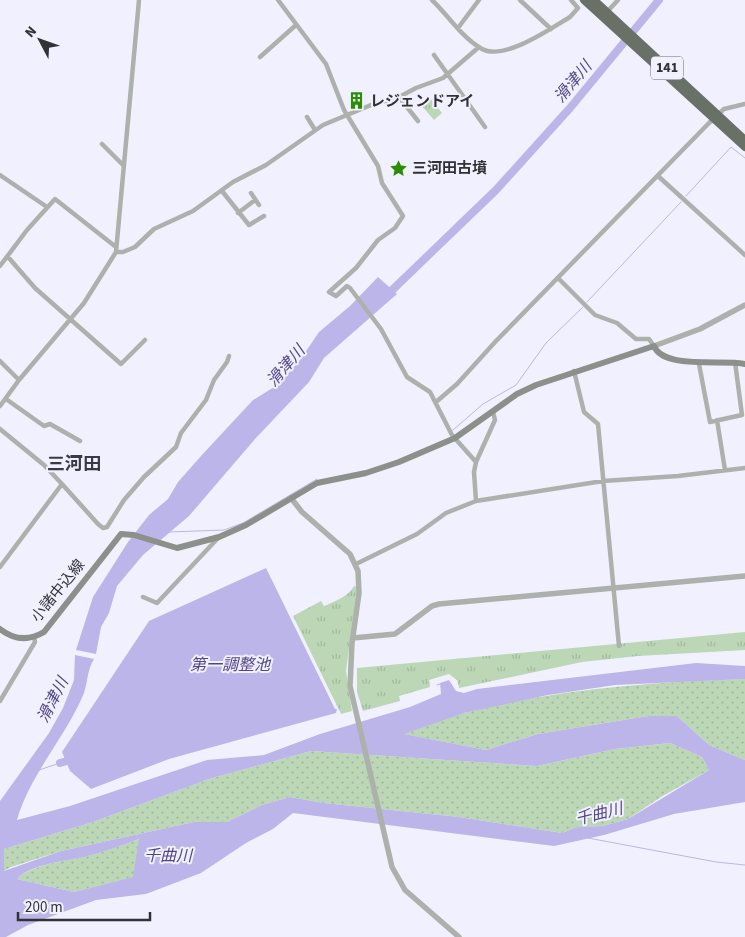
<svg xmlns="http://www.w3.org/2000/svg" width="745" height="937" viewBox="0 0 745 937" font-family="'Source Sans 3','Noto Sans JP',sans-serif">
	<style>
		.grass { fill: url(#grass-dots) }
		.park { fill: url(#park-tufts) }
		.water { fill: #bcb5e9; fill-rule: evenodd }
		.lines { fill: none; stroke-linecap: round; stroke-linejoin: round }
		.stream { stroke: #bcb5e9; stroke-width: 1 }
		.river { stroke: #bcb5e9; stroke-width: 8 }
		.minor { stroke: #acb1ac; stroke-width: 4.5 }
		.tertiary { stroke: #acb1ac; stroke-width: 5.5 }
		.secondary { stroke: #8b918a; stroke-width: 6 }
		.trunk { stroke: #697167; stroke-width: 8 }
		.labels { text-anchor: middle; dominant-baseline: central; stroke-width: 4; stroke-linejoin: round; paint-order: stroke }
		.shield { fill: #f1f0fe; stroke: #6b6a72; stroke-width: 1 }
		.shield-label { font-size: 14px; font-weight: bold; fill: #313136 }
		.poi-label { font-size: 15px; font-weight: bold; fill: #313136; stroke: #f1f0fe; text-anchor: start }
		.street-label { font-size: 15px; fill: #313136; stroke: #f1f0fe }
		.water-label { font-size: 16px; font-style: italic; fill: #534686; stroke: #f1f0fe }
		.quarter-label { font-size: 18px; font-weight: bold; fill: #3a3944; stroke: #f1f0fe }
	</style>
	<defs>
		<pattern id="grass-dots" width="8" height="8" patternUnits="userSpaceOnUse" patternTransform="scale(1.25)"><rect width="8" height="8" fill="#bcd7b6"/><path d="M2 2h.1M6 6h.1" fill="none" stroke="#a2b99d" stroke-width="1.8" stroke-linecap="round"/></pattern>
		<pattern id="park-tufts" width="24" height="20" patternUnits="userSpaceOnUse" patternTransform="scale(1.25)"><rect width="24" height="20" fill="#bcd7b6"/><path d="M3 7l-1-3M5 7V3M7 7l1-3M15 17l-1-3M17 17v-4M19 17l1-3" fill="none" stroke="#a2b99d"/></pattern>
	</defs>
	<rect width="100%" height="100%" fill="#f1f0fe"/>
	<path class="grass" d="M745,679V760L709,745L677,716H648L538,734L486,750L403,734C423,727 444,718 464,713C557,689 650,682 745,679Z
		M670,743L702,757L709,770L661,797L628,819L603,826L577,827L562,833L459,817L324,803L290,797L262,805L227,822H194L61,851L11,867L4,871V849L93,822L209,779L311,751L537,766L615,749Z
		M140,839L134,877L74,892L17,879C32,864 70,860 91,855C108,851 124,844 140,839Z"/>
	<path class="park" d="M430,98L442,113L434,120L421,105Z
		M354,586L357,587L346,671L352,711L341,714L293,616L321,601L324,606C334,602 349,596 354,586Z
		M745,632V650L638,656L582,662L459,688L457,680L449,674L429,680L430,687L399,696L400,701L363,711L357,692V668Z"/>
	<path class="water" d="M378,277L397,294L324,358L309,382L255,439L189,516L143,555L117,586L109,613L101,627L96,654L76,650L93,597L128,542L149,515L168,499L178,482L201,456L253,400L279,384L300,360L319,332L350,306Z
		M266,568L335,709H337L336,713L169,759L91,789L70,771L62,752L149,621Z
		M75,655L94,659C87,670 88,681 84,693C66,737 30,774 17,820L70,806L207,760L264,755L320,734L410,707L441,694L440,683L449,680L456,691L464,693L477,689L696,663L745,666V679L615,685L548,695L464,713L404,734L486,750L538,734L648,716H677L709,745L745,760V802L674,814L604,835L554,846L293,813L273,829L246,843L201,873L146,894L96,900L28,925L6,937H0V801L49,733L63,708L74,680ZM670,743L702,757L709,770L628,819L603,826L577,827L562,833L459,817L324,803L290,797L262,805L227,822H194L61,851L4,871V849L93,822L209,779L311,751L537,766L615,749ZM139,839L133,877L74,892L17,879C33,862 73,861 95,854C110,850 125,844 139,839Z"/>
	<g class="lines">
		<path class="stream" d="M686,196L731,147L745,158
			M587,302L681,202
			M453,430L483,404L516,385L546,343L583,307
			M169,532L224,530L243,523L317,479
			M437,685L440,684
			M39,770L60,763
			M588,838L716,862L745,865"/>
		<path class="river" d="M386,296L496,190L570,108L659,0
			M60,763L74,759"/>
		<path class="minor" d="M278,0L326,64L344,110L378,166L382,183L403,216L395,228L378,240L356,268L329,292L336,296L347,286L350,288L381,329L407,377L430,392L452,435L476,462L474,472L476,501
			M432,0C448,15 462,38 482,49C504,61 550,29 570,17L578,8L571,0
			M520,0L551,29
			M606,13L618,0
			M458,28L479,0
			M434,55L485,127
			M260,57L296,25
			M399,97L418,121
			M307,117L315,130
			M102,144L123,165
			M0,175L47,207
			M658,176L745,255
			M222,191L249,225L264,216
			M251,193L259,205
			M238,213L255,200
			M116,252H123L135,247L154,229L193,211L233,182L266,165L323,125L371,105L399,97L416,88L443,78L479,47
			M8,257L35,288L121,364L145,340
			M0,266L27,230L55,199L116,247
			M558,278L595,315L617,323L636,339H649L654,346
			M0,361L19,380
			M699,364L710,422L742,415L735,362
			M574,371L584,412L598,424L619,646
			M6,399L44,426L50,424L80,441
			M436,402L457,384L496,341L708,124L724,109L745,104
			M0,406L19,380L84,303L116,252L139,0
			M717,420L725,470
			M0,429L44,465L62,484
			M476,462L495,420L493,412
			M356,564L417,534L446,513L476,501L603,481L678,476L745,468
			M0,567L62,484L98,524L103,528L107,527L124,500L144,477L176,447L181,433L206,400L214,380L227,362L229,356
			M143,597L157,603L219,537
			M0,701L35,642L34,637"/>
		<path class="tertiary" d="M654,346L700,329L745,305
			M291,498L302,512L350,554L358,571L359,593L352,643L350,686L392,867L405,890L459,937
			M353,638L395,634L432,606L439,604L745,576"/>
		<path class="secondary" d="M0,629C14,640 29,641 44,632L121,534L134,535L177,548L219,537L246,525L317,483L366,473L399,462L455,438L517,394L536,385L654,346C664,370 723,359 745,364"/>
		<path class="trunk" d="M584,0L745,147
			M594,0L745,140"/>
	</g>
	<defs>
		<symbol id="building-bare" viewBox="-9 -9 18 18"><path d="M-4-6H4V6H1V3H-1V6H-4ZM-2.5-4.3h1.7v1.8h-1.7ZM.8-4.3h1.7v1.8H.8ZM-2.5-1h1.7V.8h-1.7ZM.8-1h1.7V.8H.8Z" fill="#2a8d03" stroke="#f1f0fe" stroke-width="2.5" paint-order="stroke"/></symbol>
		<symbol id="sight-bare" viewBox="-9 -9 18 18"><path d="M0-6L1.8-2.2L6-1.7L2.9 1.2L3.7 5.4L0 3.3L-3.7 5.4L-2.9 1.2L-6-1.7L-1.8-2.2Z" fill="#2a8d03" stroke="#f1f0fe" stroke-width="2.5" paint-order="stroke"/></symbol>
	</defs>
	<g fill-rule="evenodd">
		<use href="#building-bare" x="344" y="88" width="25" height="25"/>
		<use href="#sight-bare" x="386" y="156" width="25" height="25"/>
	</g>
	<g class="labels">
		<rect class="shield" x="651" y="56.5" width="32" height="23" rx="4"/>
		<g class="shield-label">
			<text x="667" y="68">141</text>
		</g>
		<g class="poi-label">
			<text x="370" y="101">レジェンドアイ</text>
			<text x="412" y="168">三河田古墳</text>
		</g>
		<g class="street-label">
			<text transform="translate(58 591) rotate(-51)">小諸中込線</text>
		</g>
		<g class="water-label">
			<text transform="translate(573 82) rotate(-50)">滑津川</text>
			<text transform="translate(286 366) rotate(-49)">滑津川</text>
			<text x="230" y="665">第一調整池</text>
			<text transform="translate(53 700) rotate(-63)">滑津川</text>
			<text transform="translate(599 814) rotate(-14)">千曲川</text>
			<text x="168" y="856">千曲川</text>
		</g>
		<g class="quarter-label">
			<text x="74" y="464">三河田</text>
		</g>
	</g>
	<g transform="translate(40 40) rotate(311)" stroke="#f1f0fe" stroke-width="4" paint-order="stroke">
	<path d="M0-4L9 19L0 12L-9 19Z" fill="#313136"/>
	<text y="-8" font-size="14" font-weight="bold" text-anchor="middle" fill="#313136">N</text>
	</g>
	<path d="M18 912v8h132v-8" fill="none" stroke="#313136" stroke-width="2.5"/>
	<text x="25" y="912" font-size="15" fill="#313136" stroke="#f1f0fe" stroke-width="4" paint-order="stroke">200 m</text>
</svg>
